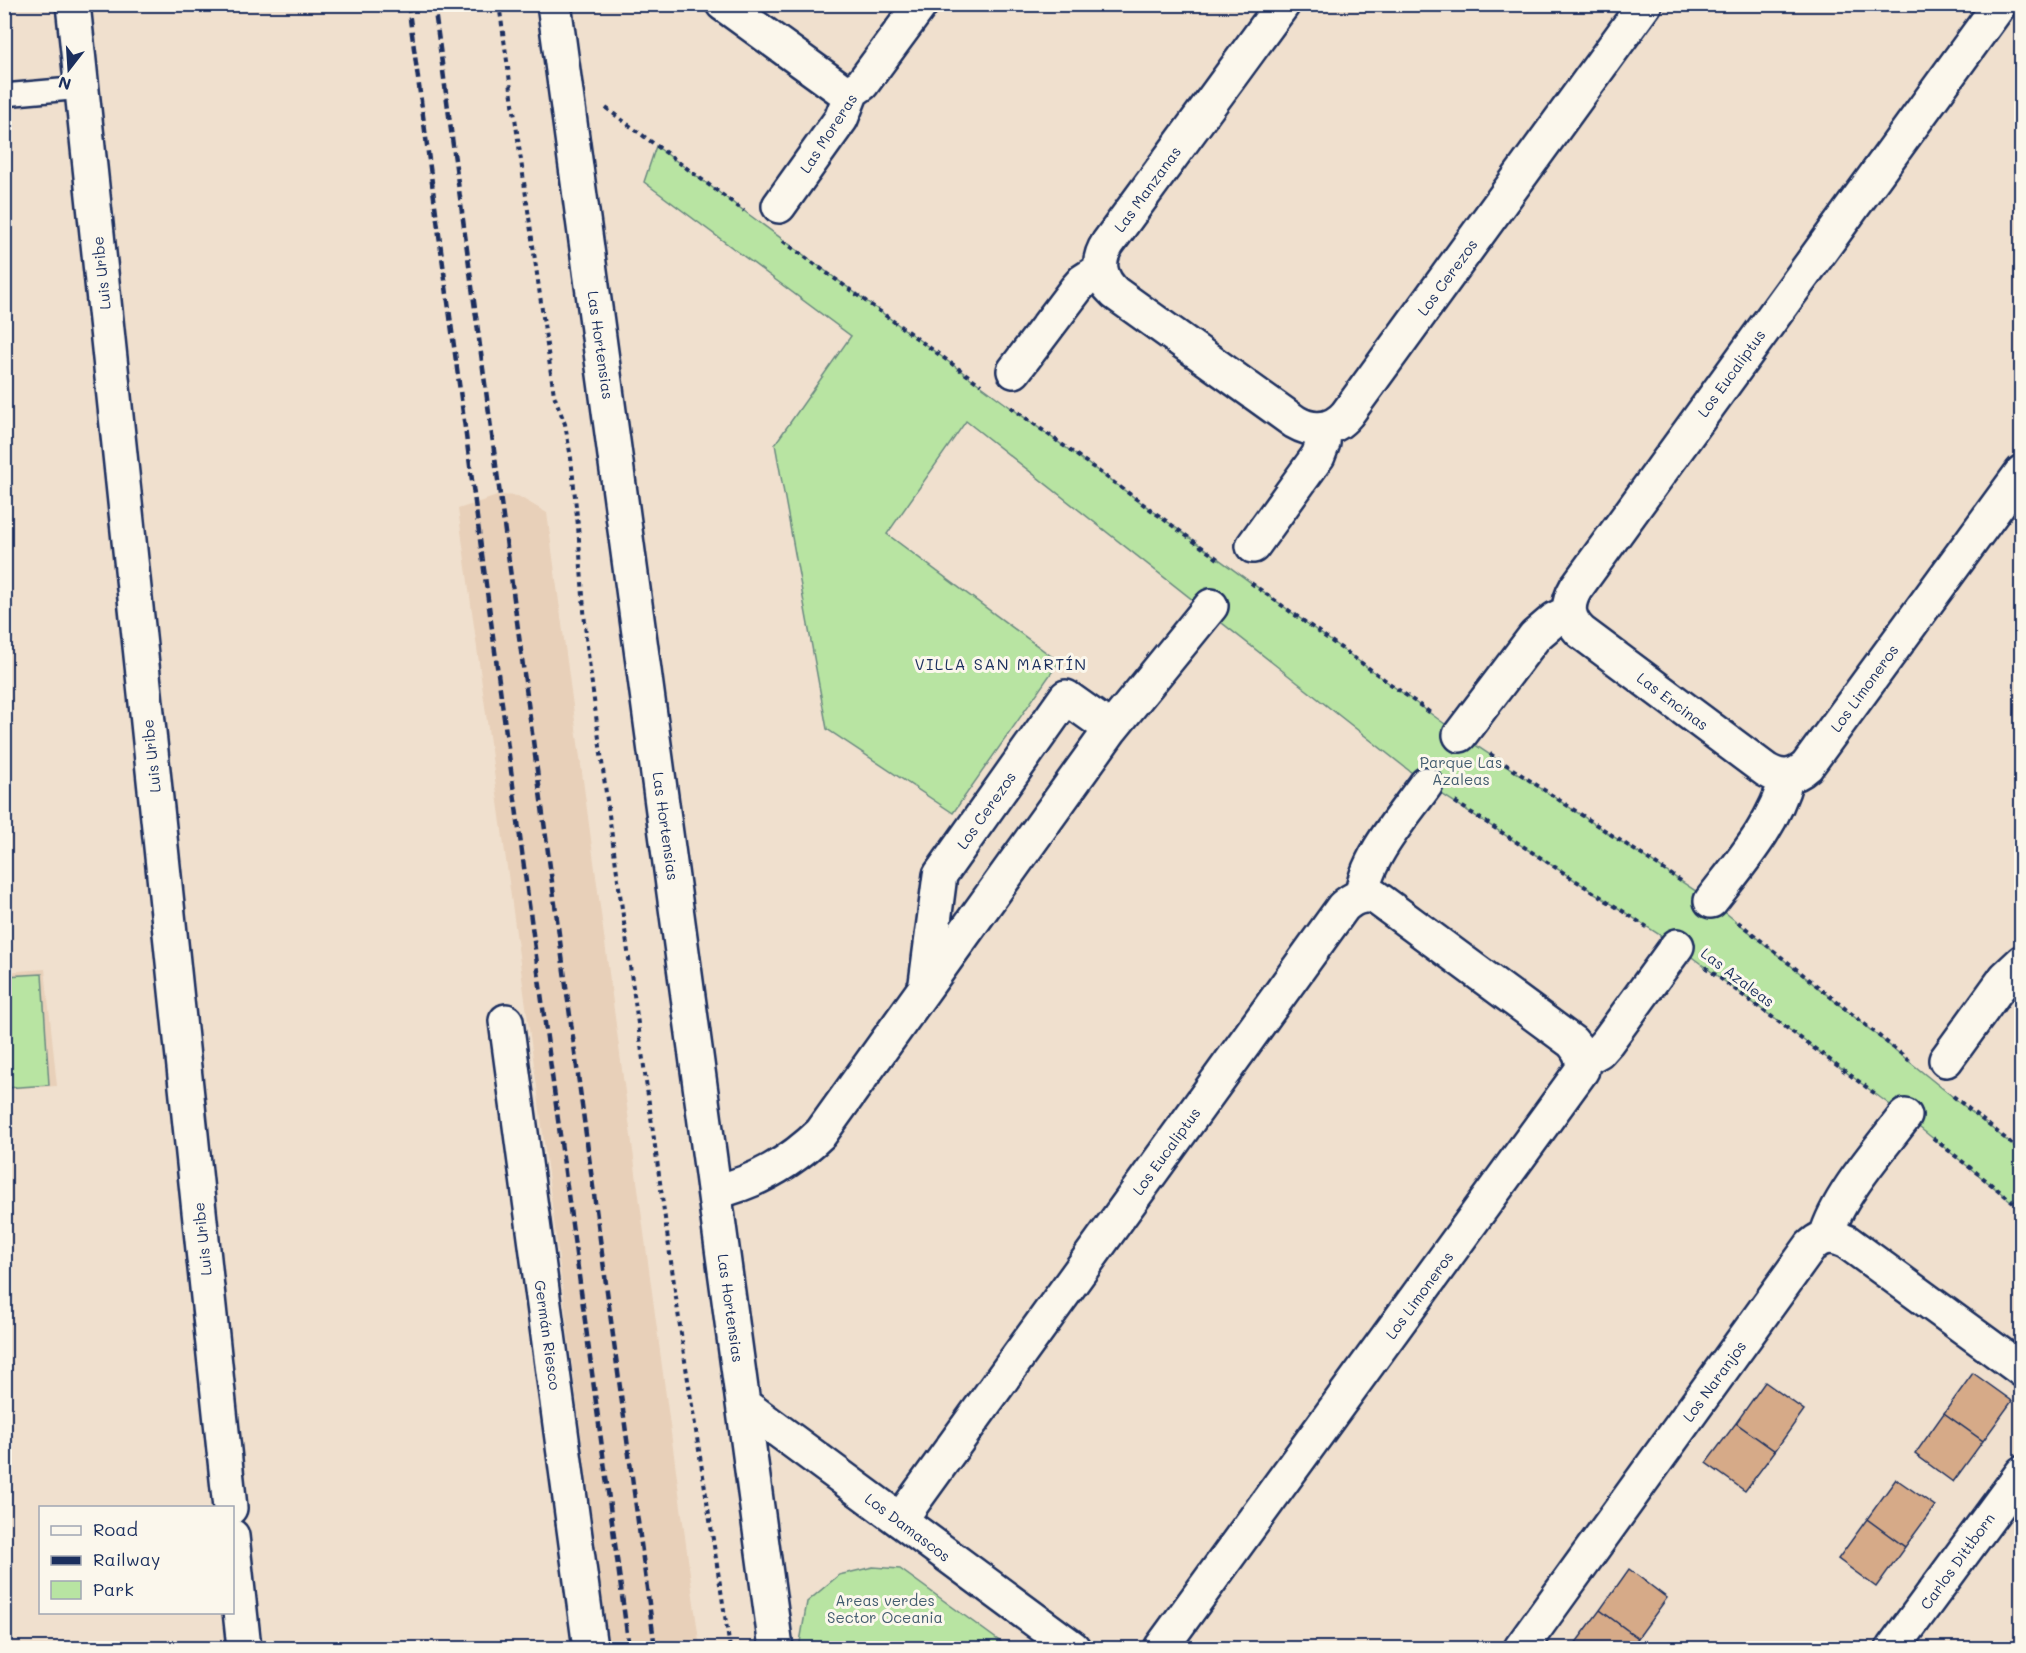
<svg xmlns="http://www.w3.org/2000/svg" width="2026" height="1653" viewBox="0 0 2026 1653" font-family="Mali,sans-serif">
	<style>
		.built { fill: #e8d0b9 }
		.green { fill: #b8e4a2; stroke: #6a8a80; stroke-width: 1.5 }
		.building { fill: #d6aa88; stroke: #1b2f5e; stroke-width: 1.5 }
		.lines { fill: none; stroke-linecap: round; stroke-linejoin: round }
		.service-casing { stroke: #1b2f5e; stroke-width: 26 }
		.minor-casing { stroke: #1b2f5e; stroke-width: 38 }
		.tertiary-casing { stroke: #1b2f5e; stroke-width: 38 }
		.path { stroke: #1b2f5e; stroke-width: 4; stroke-dasharray: 4.5 4.5; stroke-linecap: butt }
		.service { stroke: #fbf7ec; stroke-width: 21 }
		.minor { stroke: #fbf7ec; stroke-width: 33 }
		.tertiary { stroke: #fbf7ec; stroke-width: 33 }
		.rail { stroke: #1b2f5e; stroke-width: 4.5; stroke-dasharray: 9 4.5; stroke-linecap: butt }
		.labels { text-anchor: middle; dominant-baseline: central; stroke-width: 6; stroke-linejoin: round; paint-order: stroke }
		.street-label { font-size: 15px; fill: #1b2f5e; stroke: #fbf7ec }
		.park-label { font-size: 15px; fill: #425c6f; stroke: #fbf7ec }
		.neighbourhood-label { font-size: 16px; letter-spacing: 1.5px; fill: #1b2f5e; stroke: #fbf7ec }
	</style>
	<rect width="100%" height="100%" fill="#f0e0ce"/>
	<filter id="ink" filterUnits="userSpaceOnUse"><feTurbulence type="fractalNoise" baseFrequency=".0167" numOctaves="2"/><feDisplacementMap in="SourceGraphic" scale="12" xChannelSelector="R" yChannelSelector="G"/><feConvolveMatrix kernelMatrix="1 2 1 2 8 2 1 2 1" color-interpolation-filters="sRGB"/></filter>
	<g filter="url(#ink)">
		<path class="built" d="M500,495L518,496L547,513L700,1648H608L537,1087L458,509Z
			M45,969L57,1086L5,1089V972Z"/>
		<path class="green" d="M656,146L995,396L1460,735L1711,901L2021,1152V1209L1905,1116L1677,946L1426,784L966,421L887,534L1059,662L953,813L827,729L775,444L851,336L644,182Z
			M42,974L49,1085L5,1088V976Z
			M873,1567L900,1569L1009,1648H799L807,1602L839,1575Z"/>
		<path class="building" d="M1973,1373L2012,1401L1983,1441L1944,1413Z
			M1765,1382L1804,1410L1775,1451L1736,1423Z
			M1944,1413L1983,1441L1953,1482L1915,1454Z
			M1736,1423L1775,1451L1745,1491L1706,1463Z
			M1896,1479L1935,1506L1905,1547L1867,1519Z
			M1867,1519L1905,1547L1876,1587L1838,1559Z
			M1629,1569L1667,1598L1638,1638L1600,1610Z
			M1600,1610L1638,1638L1630,1648H1572Z"/>
		<g class="lines">
			<defs>
				<path id="service" d="M4,95L82,88"/>
				<path id="minor" d="M73,4L230,1508
					M723,4L839,88L845,91H852
					M1283,4L1108,243C1096,261 1099,278 1115,293L1295,422C1314,433 1333,431 1347,414L1645,4
					M2000,4L1576,588C1566,605 1567,618 1581,632L1766,770C1781,779 1794,778 1807,766L2022,472
					M779,206L841,119L852,91L862,84L921,4
					M1014,371L1076,289L1083,281L1100,270
					M1253,546L1318,456L1323,443L1324,429
					M1460,735L1535,636L1555,619L1569,612
					M1362,896C1365,858 1405,814 1426,784
					M1711,901C1741,862 1774,825 1787,777
					M926,983L940,875L1066,697L1111,729
					M506,1021L590,1648
					M1583,1060L1599,1051L1607,1042L1677,946
					M1946,1060L2006,977L2022,962
					M715,1192C757,1182 790,1163 821,1133L1111,729L1211,606
					M1826,1237C1837,1197 1879,1150 1905,1116
					M900,1520L1343,907C1353,898 1360,895 1374,896L1572,1042C1580,1051 1583,1058 1582,1070L1161,1648
					M232,1536L244,1648
					M1521,1648L1811,1246C1822,1235 1833,1235 1847,1242L2022,1370"/>
				<path id="tertiary" d="M554,4L776,1648
					M744,1405L1073,1648
					M1893,1648L2022,1473"/>
			</defs>
			<use href="#service" class="service-casing"/>
			<use href="#minor" class="minor-casing"/>
			<use href="#tertiary" class="tertiary-casing"/>
			<path class="path" d="M499,4L554,395L565,424L571,458L578,526L586,638L606,793L683,1348L730,1648
				M606,108L744,211
				M783,241L981,385
				M1011,407L1218,559
				M1251,583L1432,714
				M1490,754L1681,881
				M1455,802L1647,927
				M1738,922L1910,1061
				M1705,967L1877,1095
				M1953,1096L2022,1152
				M1933,1138L2022,1209"/>
			<use href="#service" class="service"/>
			<use href="#minor" class="minor"/>
			<use href="#tertiary" class="tertiary"/>
			<path class="rail" d="M408,4L629,1648
				M434,4L655,1648"/>
		</g>
	</g>
	<g class="labels">
		<g class="street-label">
			<text transform="translate(828 133) rotate(-57)">Las Moreras</text>
			<text transform="translate(1147 189) rotate(-54)">Las Manzanas</text>
			<text transform="translate(101 273) rotate(-96)">Luis Uribe</text>
			<text transform="translate(1447 277) rotate(-54)">Los Cerezos</text>
			<text transform="translate(601 345) rotate(82)">Las Hortensias</text>
			<text transform="translate(1731 373) rotate(-54)">Los Eucaliptus</text>
			<text transform="translate(1864 688) rotate(-54)">Los Limoneros</text>
			<text transform="translate(1673 701) rotate(37)">Las Encinas</text>
			<text transform="translate(151 756) rotate(-96)">Luis Uribe</text>
			<text transform="translate(986 810) rotate(-55)">Los Cerezos</text>
			<text transform="translate(666 826) rotate(82)">Las Hortensias</text>
			<text transform="translate(1738 977) rotate(37)">Las Azaleas</text>
			<text transform="translate(1166 1151) rotate(-54)">Los Eucaliptus</text>
			<text transform="translate(202 1239) rotate(-96)">Luis Uribe</text>
			<text transform="translate(1419 1295) rotate(-54)">Los Limoneros</text>
			<text transform="translate(731 1308) rotate(82)">Las Hortensias</text>
			<text transform="translate(548 1335) rotate(82)">Germán Riesco</text>
			<text transform="translate(1714 1381) rotate(-54)">Los Naranjos</text>
			<text transform="translate(908 1527) rotate(37)">Los Damascos</text>
			<text transform="translate(1957 1561) rotate(-54)">Carlos Dittborn</text>
		</g>
		<g class="park-label">
			<text x="1461" y="762">Parque Las<tspan x="1461" dy="17">Azaleas</tspan></text>
			<text x="885" y="1600">Areas verdes<tspan x="885" dy="17">Sector Oceania</tspan></text>
		</g>
		<g class="neighbourhood-label">
			<text x="1001" y="663">VILLA SAN MARTÍN</text>
		</g>
	</g>
	<rect width="2026" height="1653" fill="none" stroke="#fbf7ec" stroke-width="24"/>
	<rect x="12" y="12" width="2002" height="1629" fill="none" stroke="#1b2f5e" stroke-width="2" filter="url(#ink)"/>
	<rect x="39" y="1506" width="195" height="108" fill="#fbf7ec" stroke="#a1a7b3" stroke-width="1.5"/>
	<rect x="51" y="1526" width="30" height="9" fill="#fbf7ec" stroke="#a1a7b3" stroke-width="1.5"/>
	<text x="93" y="1536" font-size="18" fill="#1b2f5e">Road</text>
	<rect x="51" y="1556" width="30" height="9" fill="#1b2f5e" stroke="#a1a7b3" stroke-width="1.5"/>
	<text x="93" y="1566" font-size="18" fill="#1b2f5e">Railway</text>
	<rect x="51" y="1581" width="30" height="18" fill="#b8e4a2" stroke="#a1a7b3" stroke-width="1.5"/>
	<text x="93" y="1596" font-size="18" fill="#1b2f5e">Park</text>
	<g transform="translate(69 69) rotate(197)" stroke="#fbf7ec" stroke-width="4.5" paint-order="stroke">
	<path d="M0-4.5L10 22L0 15L-10 22Z" fill="#1b2f5e"/>
	<text y="-9" font-size="16" font-weight="bold" text-anchor="middle" fill="#1b2f5e">N</text>
	</g>
</svg>
